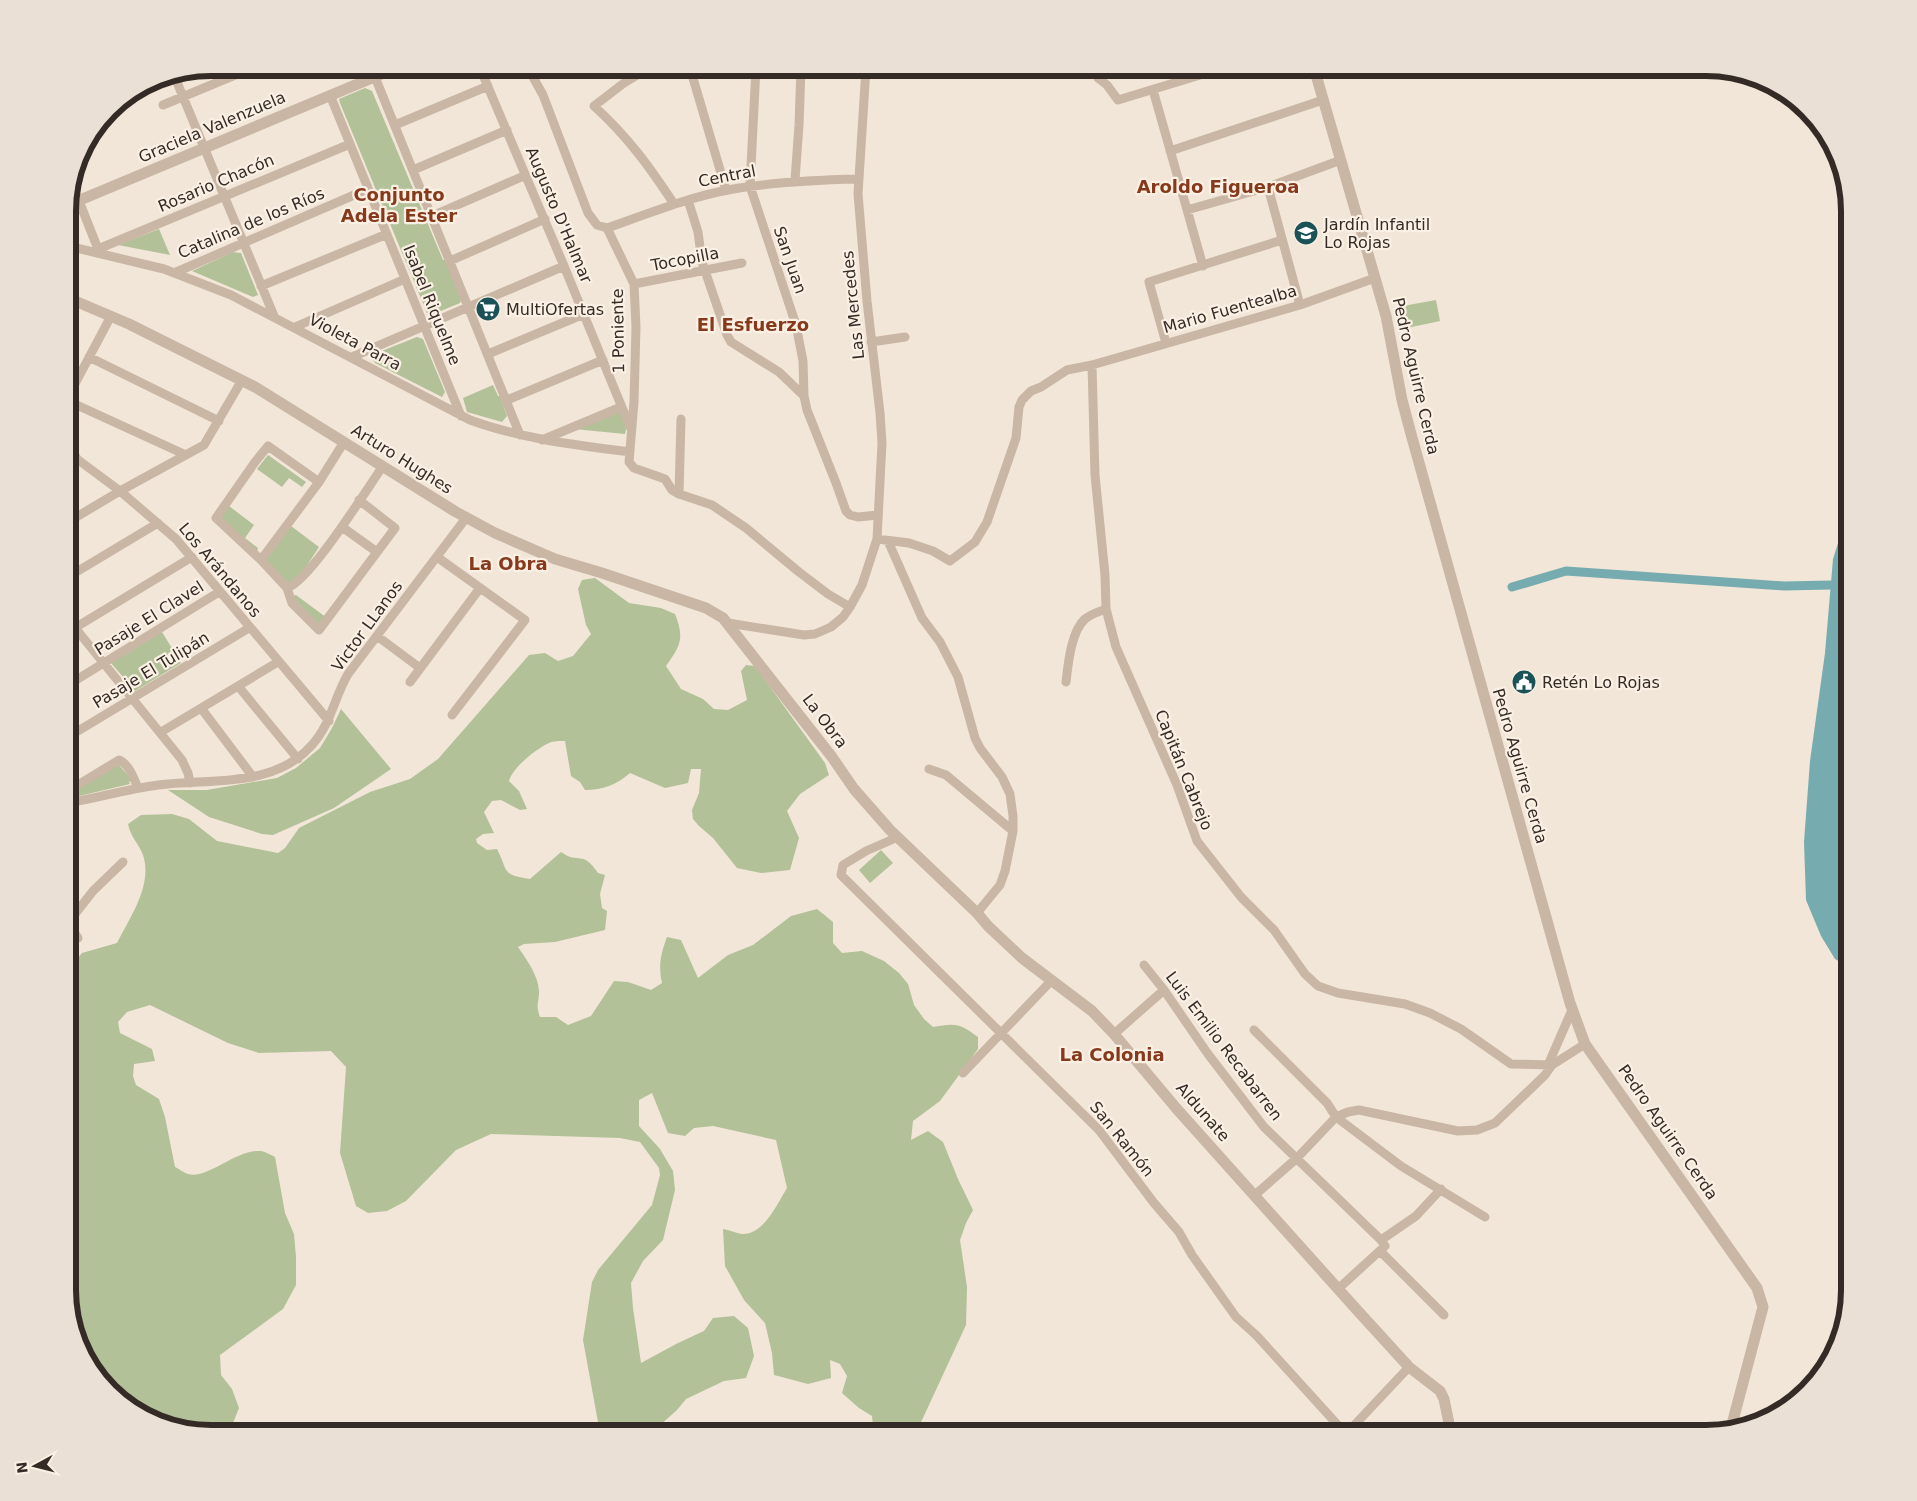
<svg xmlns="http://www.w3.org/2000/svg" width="1917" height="1501" viewBox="0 0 1917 1501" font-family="'DejaVu Sans',sans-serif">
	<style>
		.green { fill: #b2c198 }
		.water { fill: #76acb0 }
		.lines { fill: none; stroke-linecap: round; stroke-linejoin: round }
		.canal { stroke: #76acb0; stroke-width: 9 }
		.minor { stroke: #cab6a4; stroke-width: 9 }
		.tertiary { stroke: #cab6a4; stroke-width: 11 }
		.labels { text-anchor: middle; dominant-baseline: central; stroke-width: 4.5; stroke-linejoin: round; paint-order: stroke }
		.street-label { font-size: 16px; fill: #352b26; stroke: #faf0e4 }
		.poi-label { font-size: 16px; fill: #352b26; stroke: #faf0e4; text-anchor: start }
		.neighbourhood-label { font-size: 18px; font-weight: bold; fill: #87391c; stroke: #faf0e4 }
		.rim { fill: none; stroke: #352b26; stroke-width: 6 }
	</style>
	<rect width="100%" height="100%" fill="#f2e6d8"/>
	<path class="green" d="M365,88L372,91L443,260L446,259L463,297L460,303L431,315L427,313L340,103L339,99Z
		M159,229L170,255L118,245Z
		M233,252L241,253L258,295L253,297L192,271Z
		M1436,300L1440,321L1407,328L1403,306Z
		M417,337L423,339L445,392L442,397L375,363L372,359L374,354Z
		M493,385L498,396H500L507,416L502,422L467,412L463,398Z
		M621,411L626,429L625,434L574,429Z
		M268,455L306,482L302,487L289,478L282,487L257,469Z
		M229,506L254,525L245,538L258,548L255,557L219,519Z
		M291,526L319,547L297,581L290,585L266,562L268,556Z
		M595,578L629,603L661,608L675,614C685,639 680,646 666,666L681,689L703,699L714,709L728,710L747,700L741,671L746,665L755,666L825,763L829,775L800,794L787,811L799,838L790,870L761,873L737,868L713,838L699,826L693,819L692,810L699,793L701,769H691L688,783L665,788L630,773C616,785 603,790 585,790L580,782L571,776L565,741C560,741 553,741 549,743C536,749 513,767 509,781L519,791L527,809L520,810L501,800L492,801L484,812L494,833L483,834L476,839L477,843L487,850L497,849C509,872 500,874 530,879L561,852C579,865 582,849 598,873L605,875L600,894L602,908L607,911L605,930L555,942L524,944L518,947C527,960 540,978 539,994C538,1005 536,1006 540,1017H556L568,1025L591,1016L614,981L628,982L651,990L662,983C658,966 661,953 667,937L681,940L698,978L728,955L753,945L791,916L817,909L833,922V943L842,953L862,951L884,961L899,973L908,984L914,1005L924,1019L933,1027C957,1023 959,1023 978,1037V1049L940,1101L913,1121L911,1140L928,1131L943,1142L958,1179L973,1210L966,1223L960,1240L967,1287L966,1325L916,1433H869L873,1426L872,1416L859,1408L842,1393L847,1376L840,1364L830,1360L831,1378L808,1384L774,1375L772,1353L765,1323L744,1300L725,1266L723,1229C729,1230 736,1233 742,1234C764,1235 777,1204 787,1188L776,1140L713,1126L694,1128L685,1136L668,1133L652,1093L639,1100V1126L660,1149L673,1171L675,1190L663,1240L643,1261L631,1283L633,1308L641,1363L678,1343L704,1331L713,1318L734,1316L748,1328L754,1356L746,1378L724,1381L686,1399L677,1410L658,1427L657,1433H600L583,1340L592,1282L598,1270L652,1205L660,1175L659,1168L640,1142L620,1138L491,1134L456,1150L406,1201L387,1211L368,1213L356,1206L340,1153L346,1067L331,1051L259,1053L228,1043L150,1005L127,1012L118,1022L120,1033L152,1049L155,1061L134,1064L133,1076L136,1085L159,1099L165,1117L175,1167C179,1169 184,1173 188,1174C207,1180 236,1149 261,1151C266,1152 271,1155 275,1157L285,1213L294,1234L296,1257V1285L283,1309L220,1355L221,1375L232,1389L239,1408L229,1433H211L165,1426L123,1404L82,1354L68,1299V970L82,953L117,943C130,917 153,885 143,855C139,844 130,836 128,824L141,815L172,814L189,819L217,841L278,853L285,848L299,828L370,792L410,779L438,759L529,655L545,653L558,661L573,656L591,634L586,625L578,589L582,580Z
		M296,595L327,618L320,629L292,596Z
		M162,632L181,663L135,691L111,663Z
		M341,709L391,769L334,808L273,835L262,834L209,817L168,790H207L277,778L296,768L320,748L332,728Z
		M115,765H119L132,780L129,782L130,784L75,797L76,789Z
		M881,850L893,863L870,883L859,870Z"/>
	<path class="water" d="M1849,508V967L1835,959L1821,936L1806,900L1804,842L1810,761L1825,653L1833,559Z"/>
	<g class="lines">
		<path class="canal" d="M1512,587L1566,571L1784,586L1831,585"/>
		<path class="minor" d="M480,68L564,266L630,427
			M528,68L543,95L588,213L597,225L607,228
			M649,68L624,83L594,106C628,137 649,166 674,204
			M690,68L726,190
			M756,68L750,186L796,325L803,361L804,396L807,410L836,483L846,511L850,515L858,517L878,515
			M1098,68V78L1107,85L1118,100L1223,68
			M174,75L274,316
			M693,75L711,68
			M375,77L520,435
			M1153,90L1203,266
			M330,95L461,416
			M163,105L252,68
			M395,125L488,86
			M1170,151L1323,100
			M413,170L507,130
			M795,180L799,125L801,68
			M1268,187L1300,305
			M688,200L698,232L702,262L727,335L731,342L779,372L804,396
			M79,201L98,249
			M1187,210L1268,187L1341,160
			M432,216L526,175
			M607,228L634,284L636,327L634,402L629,462L634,468L665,479L672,490L679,494L712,505L746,528L799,572L828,594L850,607
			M607,228C647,214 686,198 728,190C771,182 814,180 858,179
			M68,246L164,269L231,295L470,420C522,439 576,445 630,452
			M97,253L98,249L350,144
			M450,261L545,219
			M174,273L368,189
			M634,284L742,263
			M261,286L387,234
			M295,327L405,279
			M871,342L905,337
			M1166,343L1149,282L1282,240
			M488,354L584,314
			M89,357L219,421
			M352,357L564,266
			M1092,365L1095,475L1105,575L1106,609L1116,647L1177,785L1197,841L1241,897L1274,930L1305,974L1318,986L1338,993L1405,1004L1430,1013L1461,1029L1511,1064L1552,1065
			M68,397L111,316
			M507,400L603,360
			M68,401L186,455
			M68,424L72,450L77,459L120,491L176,539L329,721
			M542,440L621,407
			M344,442L319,482L261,560L287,588C310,581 366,490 383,466
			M68,465L77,459
			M679,494L681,419
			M68,522L120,491L204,445L242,380
			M342,527L377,552
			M877,539L909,543L933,551L950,561L975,542L987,522L1016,438L1019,407L1022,400L1031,391L1041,387L1067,370L1092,365L1300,305L1375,278
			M888,541L922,618L940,642L958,677L975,738L980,748L1002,777L1010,794L1013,816V831L1005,871L1000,885L977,913
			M437,557L525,620L452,715
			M261,560L216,518L255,462L268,446L319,482
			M68,577L158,523
			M287,588L292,603L319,630L395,528L359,500
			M68,619L182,760L188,773L190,783
			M728,623L804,635L815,634L831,627L843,617L850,607L862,585L877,539L882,443L880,413L867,301L858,194L866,68
			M68,632L192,557
			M377,636L420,668
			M410,682L480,588
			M1066,682C1068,665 1071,631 1085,619C1091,614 1098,612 1106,609
			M68,685L219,592
			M238,686L298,759
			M201,708L253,777
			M161,732L278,662
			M68,737L249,628
			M929,769L946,775L1013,831
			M68,803C98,798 127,789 158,785C210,778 273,789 312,745C331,724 334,698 348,674L466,518
			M70,803L71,794L76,786L119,760C129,764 134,779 138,788
			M898,837L866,851L843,865L841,875L1099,1130L1154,1203L1179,1232L1192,1255L1236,1317L1257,1336L1345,1433
			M68,923L93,891L123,862
			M68,923L78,938
			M1144,965L1164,990L1208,1054L1264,1127L1381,1240L1385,1246L1338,1289
			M1254,1030L1327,1103L1336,1117L1401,1166L1485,1217
			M1114,1034L1164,990
			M1548,1065L1572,1010
			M963,1073L1052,980
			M1255,1195L1297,1158L1336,1117L1348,1112L1359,1110L1458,1131L1477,1130L1495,1123L1545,1075L1552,1065L1585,1044
			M1381,1240L1416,1216L1441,1189
			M1381,1252L1444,1315
			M1347,1433L1409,1367"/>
		<path class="tertiary" d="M1314,68L1386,316L1402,400L1411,434L1570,1003L1585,1044L1757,1288L1763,1307L1731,1428
			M68,205L396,68
			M68,298L129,324L255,387L456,512L495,533L555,559L602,573L706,608L723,618L832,757L854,789L890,830L977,913L988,926L1022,958L1092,1011L1114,1034L1176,1108L1357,1310L1409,1367L1440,1391L1444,1399L1451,1433"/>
	</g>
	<defs>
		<symbol id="school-disc" viewBox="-11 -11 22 22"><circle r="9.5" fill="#1a5258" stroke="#faf0e4"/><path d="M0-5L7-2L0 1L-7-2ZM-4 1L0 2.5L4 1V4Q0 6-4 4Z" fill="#fff"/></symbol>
		<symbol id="supermarket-disc" viewBox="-11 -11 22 22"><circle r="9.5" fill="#1a5258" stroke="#faf0e4"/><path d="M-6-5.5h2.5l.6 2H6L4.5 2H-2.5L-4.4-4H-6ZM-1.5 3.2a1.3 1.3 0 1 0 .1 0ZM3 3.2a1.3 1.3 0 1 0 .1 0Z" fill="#fff"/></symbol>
		<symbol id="civic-disc" viewBox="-11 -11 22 22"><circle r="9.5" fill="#1a5258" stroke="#faf0e4"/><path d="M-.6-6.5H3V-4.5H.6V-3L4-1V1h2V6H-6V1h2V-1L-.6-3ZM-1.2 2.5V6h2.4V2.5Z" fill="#fff"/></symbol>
	</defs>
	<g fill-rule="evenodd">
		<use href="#school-disc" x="1292" y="219" width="28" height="28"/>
		<use href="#supermarket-disc" x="474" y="295" width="28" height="28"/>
		<use href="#civic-disc" x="1510" y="668" width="28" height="28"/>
	</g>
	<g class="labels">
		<g class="street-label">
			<text transform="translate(212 127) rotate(-23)">Graciela Valenzuela</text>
			<text transform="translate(727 176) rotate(-11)">Central</text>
			<text transform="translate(216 183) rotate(-23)">Rosario Chacón</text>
			<text transform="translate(559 215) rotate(67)">Augusto D'Halmar</text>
			<text transform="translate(251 223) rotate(-23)">Catalina de los Ríos</text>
			<text transform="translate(685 259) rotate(-11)">Tocopilla</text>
			<text transform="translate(790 260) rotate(71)">San Juan</text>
			<text transform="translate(432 305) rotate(68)">Isabel Riquelme</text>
			<text transform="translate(853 305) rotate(-96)">Las Mercedes</text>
			<text transform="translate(1230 309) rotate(-16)">Mario Fuentealba</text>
			<text transform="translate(618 331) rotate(-91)">1 Poniente</text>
			<text transform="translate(355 342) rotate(28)">Violeta Parra</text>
			<text transform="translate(1416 376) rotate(77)">Pedro Aguirre Cerda</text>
			<text transform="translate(402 459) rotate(32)">Arturo Hughes</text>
			<text transform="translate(220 570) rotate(50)">Los Arándanos</text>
			<text transform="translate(149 618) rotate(-32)">Pasaje El Clavel</text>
			<text transform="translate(367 626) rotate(-54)">Victor LLanos</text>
			<text transform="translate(151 670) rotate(-31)">Pasaje El Tulipán</text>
			<text transform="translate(825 721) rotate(53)">La Obra</text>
			<text transform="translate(1520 766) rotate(74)">Pedro Aguirre Cerda</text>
			<text transform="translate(1184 770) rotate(68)">Capitán Cabrejo</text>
			<text transform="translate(1224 1046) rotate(53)">Luis Emilio Recabarren</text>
			<text transform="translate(1203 1112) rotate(49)">Aldunate</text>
			<text transform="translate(1668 1132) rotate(55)">Pedro Aguirre Cerda</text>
			<text transform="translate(1122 1139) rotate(51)">San Ramón</text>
		</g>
		<g class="poi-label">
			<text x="1324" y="224">Jardín Infantil<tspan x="1324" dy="18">Lo Rojas</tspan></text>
			<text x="506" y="309">MultiOfertas</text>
			<text x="1542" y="682">Retén Lo Rojas</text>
		</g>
		<g class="neighbourhood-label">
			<text x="1218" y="186">Aroldo Figueroa</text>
			<text x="399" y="194">Conjunto<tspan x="399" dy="21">Adela Ester</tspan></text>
			<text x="753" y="324">El Esfuerzo</text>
			<text x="508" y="563">La Obra</text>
			<text x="1112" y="1054">La Colonia</text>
		</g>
	</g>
	<path d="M0 0H1917V1501H0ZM211 76H1706A135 135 0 0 1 1841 211V1290A135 135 0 0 1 1706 1425H211A135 135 0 0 1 76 1290V211A135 135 0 0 1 211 76Z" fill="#eae0d5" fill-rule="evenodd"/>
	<path class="rim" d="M211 76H1706A135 135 0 0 1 1841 211V1290A135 135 0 0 1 1706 1425H211A135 135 0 0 1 76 1290V211A135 135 0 0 1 211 76Z"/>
	<g transform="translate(35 1466) rotate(263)" stroke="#faf0e4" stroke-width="4" paint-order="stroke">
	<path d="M0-4L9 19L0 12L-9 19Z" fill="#352b26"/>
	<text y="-8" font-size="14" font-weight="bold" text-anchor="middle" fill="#352b26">N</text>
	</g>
</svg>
